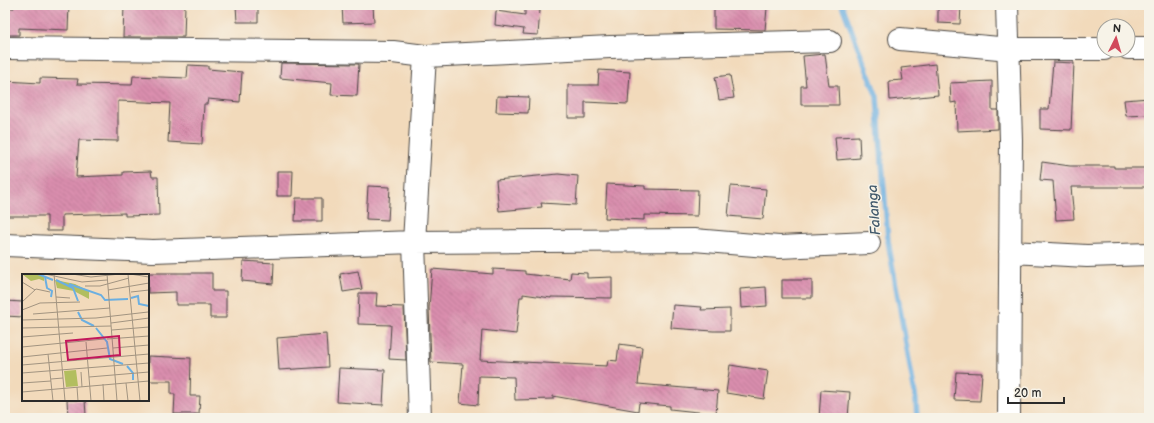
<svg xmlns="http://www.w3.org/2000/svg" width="1154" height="423" viewBox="0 0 1154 423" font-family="'Balsamiq Sans',sans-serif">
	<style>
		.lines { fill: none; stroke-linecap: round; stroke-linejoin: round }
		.stream { stroke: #6bafe1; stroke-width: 5.5 }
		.building { fill: url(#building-back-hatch) }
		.minor-casing { stroke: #494541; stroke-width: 24 }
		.minor { stroke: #fff; stroke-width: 22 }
		.labels { text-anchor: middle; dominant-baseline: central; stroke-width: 3; stroke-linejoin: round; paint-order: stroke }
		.water-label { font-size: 14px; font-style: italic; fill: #41596b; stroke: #f7f3e8 }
		.inset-river { fill: none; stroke: #6bafe1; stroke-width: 2 }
		.inset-road { fill: none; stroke: #a29481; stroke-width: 1 }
		.view { fill: #c2185b; fill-opacity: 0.15; stroke: #c2185b; stroke-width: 2 }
		.inset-edge { fill: none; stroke: #2b2b2b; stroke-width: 2 }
	</style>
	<defs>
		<pattern id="building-back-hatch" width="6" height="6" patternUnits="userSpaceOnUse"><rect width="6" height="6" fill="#da8eae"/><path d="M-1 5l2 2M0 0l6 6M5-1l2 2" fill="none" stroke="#b1748e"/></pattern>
	</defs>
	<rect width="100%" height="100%" fill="#f7f3e8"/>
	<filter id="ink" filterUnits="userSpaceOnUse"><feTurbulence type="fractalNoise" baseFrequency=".025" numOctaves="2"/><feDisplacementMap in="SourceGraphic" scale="8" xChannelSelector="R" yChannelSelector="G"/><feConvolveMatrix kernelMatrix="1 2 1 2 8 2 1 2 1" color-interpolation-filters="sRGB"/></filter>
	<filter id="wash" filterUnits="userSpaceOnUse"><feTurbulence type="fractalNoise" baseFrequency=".012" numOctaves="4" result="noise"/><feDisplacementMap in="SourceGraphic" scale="16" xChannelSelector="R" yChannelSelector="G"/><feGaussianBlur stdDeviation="0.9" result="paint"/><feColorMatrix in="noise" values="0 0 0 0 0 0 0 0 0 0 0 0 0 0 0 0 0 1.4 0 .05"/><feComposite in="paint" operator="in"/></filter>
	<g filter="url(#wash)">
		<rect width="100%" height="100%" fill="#f2dabb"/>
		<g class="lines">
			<path class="stream" d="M842,5L877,97L888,241L916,400L917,418"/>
		</g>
		<g id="blocks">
			<path class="building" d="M14,5H69L68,30L19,28V35H5V8H14Z
				M124,5H185L184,37H123Z
				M236,5H258V22H237Z
				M342,5H373L374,22L343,23Z
				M714,5L767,8L765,30L714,29Z
				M938,5H961L960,24L938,23Z
				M525,9L540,10L538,35L523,34L524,29L495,25L496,11L525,15Z
				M825,54L829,86H838L839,105H801V86H806L803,56Z
				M1053,62L1074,63L1071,130L1040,129V109H1049Z
				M281,63L359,64L357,96L331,95L332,83L280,78Z
				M935,64L938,95L890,100L889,81L903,80L901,68Z
				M188,65L208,66V69L242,72L240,102L208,99L207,104H204L202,144L168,142L170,103L118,101V141L79,140L76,177L123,175V172L151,171L152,177H158L159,215L125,216V213L62,215V231H47V216H5V81L40,83V78L78,79L77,84L132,85L133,76L187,78Z
				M599,70L630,72L628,104L585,102V118H568V85H598Z
				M730,75L734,98L719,100L715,77Z
				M992,81V110H998V129L957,131L956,102L951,103L950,83Z
				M497,96L529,97L528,113L496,112Z
				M1149,98V115L1126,116L1124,100Z
				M859,136L860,158L837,160L835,137Z
				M1042,162L1070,166H1114V168H1149V187H1071L1074,219L1056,220L1053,181L1040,180Z
				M277,171H293L292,196H277Z
				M558,174L578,176L576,205L541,203L542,207L499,211L496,180Z
				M607,184L645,186V189L698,190L697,216L644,215V220L605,218Z
				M368,186L390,187L388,220L366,219Z
				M731,186L766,189L763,219L728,216Z
				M296,198H322V221H295Z
				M243,261L274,263L273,284L242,281Z
				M432,269L493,274V269L525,271V274L570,279L571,272L587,273V278L612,277V298L551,297V298L523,294V297H520L516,334L482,330L480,360L607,366L608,360L617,361L619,344L642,347L638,384L718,391L716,414L670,409V406L639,403L638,411L553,396V399L515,400L514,377L479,376L478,405L460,403L463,364L431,362L429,308Z
				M358,271L362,289L343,292L340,274Z
				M148,273H212V291H226V318H210V305H176V292L148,293Z
				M782,280H812V298H782Z
				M766,287L767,306L741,308L740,289Z
				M359,293H377L376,306L404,307L406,360L389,359L391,325L358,324Z
				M5,301L23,302V317L5,316Z
				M673,305L702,307L701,310L730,309V331H713L671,328Z
				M326,334L328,367L279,370L277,338Z
				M148,356L191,358L190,396H200L199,414H174L175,394H171V381H148Z
				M730,365L768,371L764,399L726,393Z
				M339,368L385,370L383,405L337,402Z
				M956,372L982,373L980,401L954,400Z
				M821,390L850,392L848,418H819Z
				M67,400H85L86,415L68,416Z"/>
		</g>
	</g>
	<g filter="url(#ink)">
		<use href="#blocks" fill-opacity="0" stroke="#494541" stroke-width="1"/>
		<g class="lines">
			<defs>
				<path id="minor" d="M1007,5L1011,140L1009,418
					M900,39L1010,49H1104
					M5,48L393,52L425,56L610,47L830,41
					M1128,48H1149
					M5,245L153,251L414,242L694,240L779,247L869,243
					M1010,252L1087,256L1149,254
					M420,418L414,242L425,56"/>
			</defs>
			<use href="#minor" class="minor-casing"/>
			<use href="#minor" class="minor"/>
		</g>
	</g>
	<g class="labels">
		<g class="water-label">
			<text transform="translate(874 210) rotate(-94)">Falanga</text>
		</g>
	</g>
	<g transform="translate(22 274)">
		<rect width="127" height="127" fill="#f2dabb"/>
		<path d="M0,0H17L22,2V7L17,5L9,7ZM33,6L53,10L67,17V25L52,17L35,14Z" fill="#b2be5f"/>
		<path d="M54,96L56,112L44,113L42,97Z" fill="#b2be5f"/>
		<path class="inset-river" d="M16,0L31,6M23,3L25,14L30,17L29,23M34,6L51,14L56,27M47,10L79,21L83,26L106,25M109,24L116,22L117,30L127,32M56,38L60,46L72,52M74,54L85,68L88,85L101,90M105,92L111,99V106"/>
		<path class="inset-road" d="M23,0L60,8L85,6M32,0L43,127M50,0L69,3L98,0M85,0L95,127M106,0L118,127M108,0L127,3M0,8L13,16M63,12H78L107,4M86,16L127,9M109,18L127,16M34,23L48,24M0,28L14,15L28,18M0,36L18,29L58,28M11,40L88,34M0,46L74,44L126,38M89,49L127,44M0,54L89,52M90,56L127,53M0,63L51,59M85,65L127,62M64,68L69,127M0,73L82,65M91,74L127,71M26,80L31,127M0,83L85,74M0,91L127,80M59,98L60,113M0,99L127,89M67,103L127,98M29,105L41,104M0,109L29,107M104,109L106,127M81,110L82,127M55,113L56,127M0,118L127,107"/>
		<path class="view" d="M97,62L98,81L46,86L44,67Z"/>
		<rect width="127" height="127" class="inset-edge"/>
	</g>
	<rect width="1154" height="423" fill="none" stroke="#f7f3e8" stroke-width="20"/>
	<g transform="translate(1116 38) rotate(5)"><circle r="19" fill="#f7f3e8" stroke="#a5a39c"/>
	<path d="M0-3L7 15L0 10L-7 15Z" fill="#d1495b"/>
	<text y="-6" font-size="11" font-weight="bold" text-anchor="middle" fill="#2b2b2b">N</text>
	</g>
	<path d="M1008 397v6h56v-6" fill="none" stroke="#2b2b2b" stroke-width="2"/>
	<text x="1014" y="397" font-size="12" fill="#2b2b2b" stroke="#f7f3e8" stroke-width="3" paint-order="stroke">20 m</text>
</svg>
